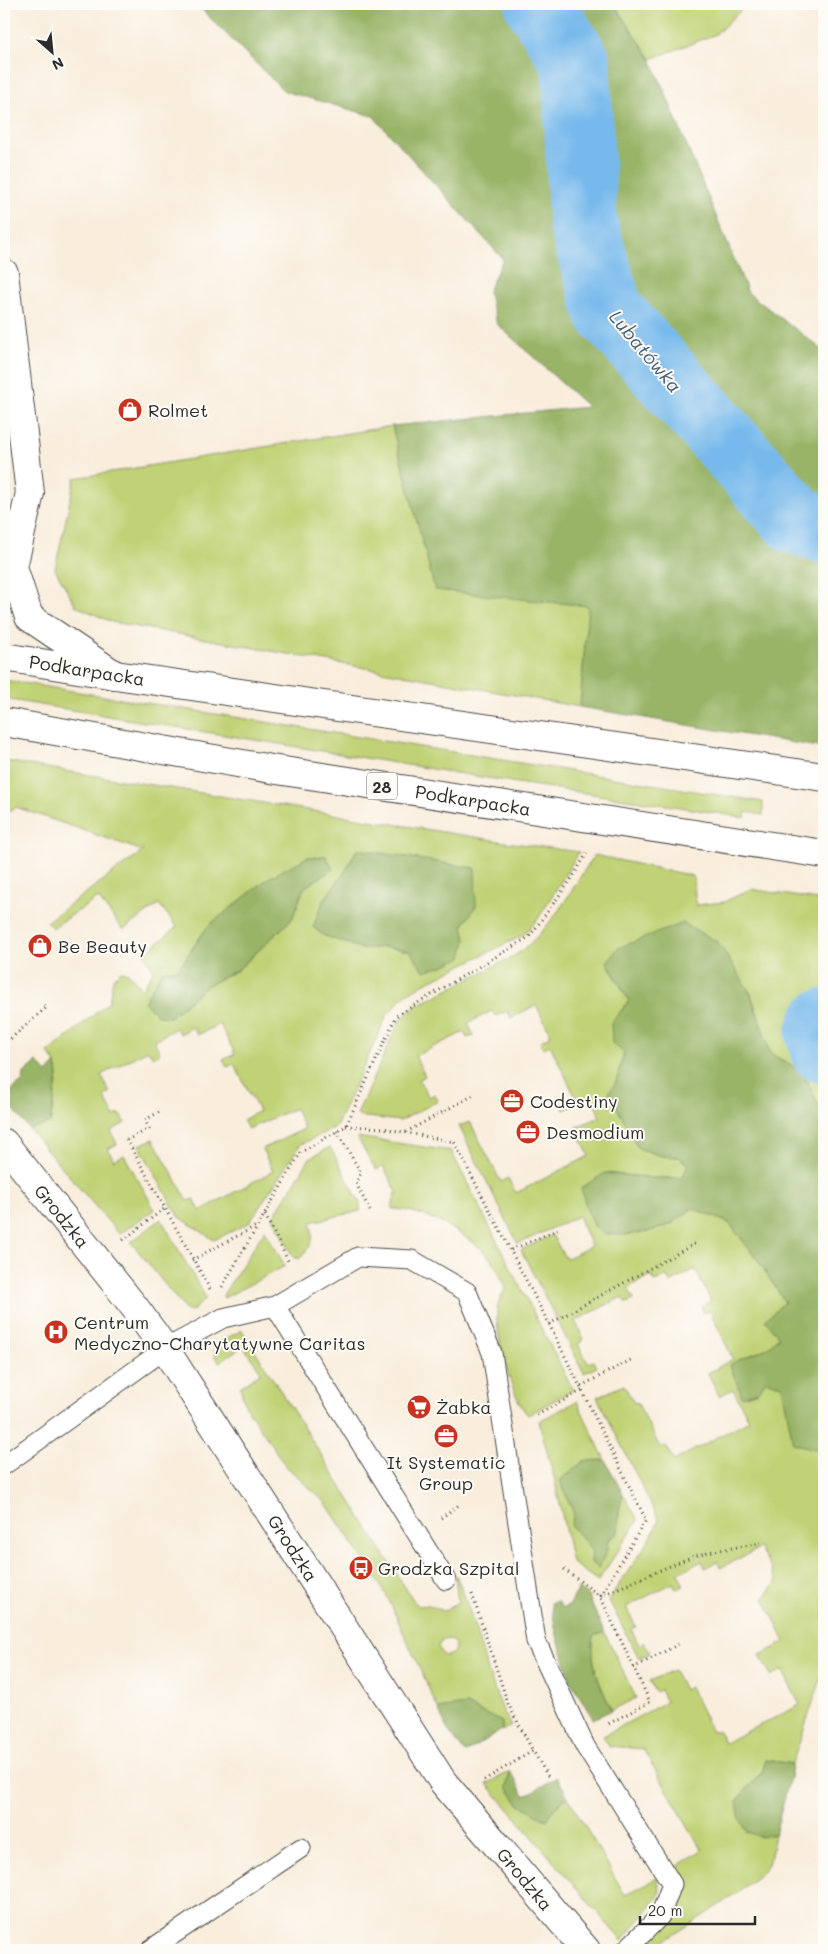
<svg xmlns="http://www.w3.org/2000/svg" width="828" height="1954" viewBox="0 0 828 1954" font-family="Mali,sans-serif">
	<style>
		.green { fill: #c0d275; stroke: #767e50; fill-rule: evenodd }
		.forest { fill: #98b466; stroke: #627048 }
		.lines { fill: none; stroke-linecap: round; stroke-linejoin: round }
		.river { stroke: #77b9ec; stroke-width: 69 }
		.lane-casing { stroke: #4a4846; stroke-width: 21 }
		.street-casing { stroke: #4a4846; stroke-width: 30 }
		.secondary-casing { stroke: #4a4846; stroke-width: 30 }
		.primary-casing { stroke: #4a4846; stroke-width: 30 }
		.path { stroke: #4a4846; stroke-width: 3; stroke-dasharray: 1 4; stroke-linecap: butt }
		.lane { stroke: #fff; stroke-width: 19 }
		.street { stroke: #fff; stroke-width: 28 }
		.secondary { stroke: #fff; stroke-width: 28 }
		.primary { stroke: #fff; stroke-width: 28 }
		.labels { text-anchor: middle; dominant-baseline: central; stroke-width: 4; stroke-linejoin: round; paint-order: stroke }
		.shield { fill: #fdfcf7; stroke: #6a6a68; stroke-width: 1 }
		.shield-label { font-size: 16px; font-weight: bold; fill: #2b2b2b }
		.poi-label { font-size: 18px; fill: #2b2b2b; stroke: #fdfcf7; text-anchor: start }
		.street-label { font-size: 18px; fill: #2b2b2b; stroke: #fdfcf7 }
		.water-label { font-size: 19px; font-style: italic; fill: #465d6f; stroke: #fdfcf7 }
	</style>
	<rect width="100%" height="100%" fill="#fdfcf7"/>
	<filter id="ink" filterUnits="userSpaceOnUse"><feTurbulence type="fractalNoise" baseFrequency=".02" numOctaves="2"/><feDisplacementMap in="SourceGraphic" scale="10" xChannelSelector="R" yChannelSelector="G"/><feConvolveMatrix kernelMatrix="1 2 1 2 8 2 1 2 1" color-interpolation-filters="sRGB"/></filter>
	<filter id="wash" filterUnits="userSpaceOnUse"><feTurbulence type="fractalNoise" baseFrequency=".0096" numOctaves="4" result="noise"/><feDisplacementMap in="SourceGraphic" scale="20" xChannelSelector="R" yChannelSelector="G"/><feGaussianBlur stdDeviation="1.12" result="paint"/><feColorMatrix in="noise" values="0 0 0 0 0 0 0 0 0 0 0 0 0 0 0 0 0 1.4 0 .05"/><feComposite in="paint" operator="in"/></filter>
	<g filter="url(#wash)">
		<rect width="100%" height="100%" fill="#f9eddc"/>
		<path class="green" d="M614,4H747L716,34L651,59Z
			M392,426L435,589L588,606L580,707L112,622L76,606L55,569L75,478Z
			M4,680L763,802V815L746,812L745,818L680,807L524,784L4,699Z
			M4,761L499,841L579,852L538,919L522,936L423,984L405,995L387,1015L336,1127L300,1145L249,1223L214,1240L178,1216L139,1145L153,1139L188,1201L194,1199L200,1211L273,1171L262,1149L304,1129L295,1108L248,1129L243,1120L259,1111L234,1064L227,1067L223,1060L235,1054L220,1024L197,1035L193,1027L180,1034L177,1028L154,1040L160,1053L153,1057L148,1050L101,1075L110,1093L104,1096L114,1116L120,1114L125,1123L111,1131L117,1144L108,1149L114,1160L124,1155L155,1210L119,1234L29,1129L50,1123L58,1076L56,1063L48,1053L109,1002L113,979L121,971L127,972L142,989L154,970L144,954L177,927L159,904L123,930L98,898L52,928L46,922L143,851L16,807L4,814ZM357,849L476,906L463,925L466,941L410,951L384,947L363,949L323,935L313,927L324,900L344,873ZM326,856L333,869L304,888L292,919L238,970L208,985L170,1017L148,998L162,971L178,969L208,926L270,877L308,857Z
			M594,855L693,876L696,905L724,902L751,889L824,901V1118L803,1072L770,1053L751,994L607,962L629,1001L611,1023L624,1053L616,1082L661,1156L679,1157L688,1165L683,1178H653L605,1173L638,1234L670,1225L693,1208L729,1223L757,1259L785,1302C784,1310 782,1330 778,1337C768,1353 745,1355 730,1365L742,1396L758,1392L766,1380L782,1386L793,1443L819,1449L824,1441V1670L792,1764L766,1760L762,1772L737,1800L761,1836L775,1834C773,1843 772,1855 768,1864C759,1883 672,1935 650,1950H640L679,1905C686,1891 682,1880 674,1868L702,1850L643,1749L609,1746L603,1736L666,1702L660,1690L655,1692L649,1681L674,1670L684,1690L690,1687L712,1732L719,1731L724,1743L800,1705L782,1670L771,1676L760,1655L785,1642L764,1598L777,1581L760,1548L720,1568L717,1561L705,1568L702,1561L678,1573L684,1586L676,1589L673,1583L626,1607L636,1627L631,1629L639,1645L644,1643L650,1653L639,1658L609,1601C624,1573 647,1550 659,1520L597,1397L624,1385L634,1403L637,1402L660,1448L666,1446L674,1461L749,1420L733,1389L719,1396L708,1373L733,1359L710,1311L704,1313L701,1307L711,1301L695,1269L670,1283L667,1276L655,1282L651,1275L628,1288L634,1300L626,1303L622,1297L575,1321L584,1340L578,1344L588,1363L594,1361L597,1367L584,1373L521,1250L552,1235L566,1259L591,1246L578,1216L518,1244L459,1126L470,1122L501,1182L508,1178L516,1193L589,1156L576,1127L600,1117L592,1097L564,1110L562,1104L575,1096L550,1045L543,1048L540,1041L551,1035L536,1005L511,1018L507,1011L496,1016L492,1011L468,1023L474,1036L467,1038L464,1032L415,1056L425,1076L419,1080L429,1097L435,1094L438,1101L400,1121L358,1116L357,1114L399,1021L416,1006L516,955C551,930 571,891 594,855Z
			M357,1137L451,1151L573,1390L528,1415C512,1400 492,1326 498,1305C499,1299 504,1293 506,1287C501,1278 496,1265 489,1257C470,1235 421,1208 392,1209L395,1194H398L383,1166L376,1170Z
			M330,1147L360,1203V1211L311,1222C314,1244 314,1242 299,1259L293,1257L273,1217L310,1158Z
			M161,1219L206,1298L194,1310L187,1312L131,1242Z
			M265,1230L285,1266L224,1298L223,1295Z
			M242,1330L417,1606L428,1605L444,1611L458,1602L455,1576L456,1575C478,1624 485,1679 511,1726L502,1731V1722L466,1705L438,1709L386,1594L325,1502L285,1465L246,1407L240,1387L261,1372L243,1346L219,1362L214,1354L218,1343ZM449,1639L455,1644V1650L452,1654L446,1656L441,1653L438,1646L443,1640Z
			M577,1401L605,1460L584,1461L560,1480L574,1514L571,1525L590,1548L592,1551L591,1563L599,1567L607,1550L608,1540L618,1533L619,1511L623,1494L638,1520L598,1581L572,1563L555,1481L539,1421Z
			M604,1632L636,1698L612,1710C600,1686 589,1663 594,1636Z
			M510,1771L507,1787L518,1803L555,1807L568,1797L625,1895L657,1878L660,1889L658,1897L622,1941L487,1784Z"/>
		<path class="forest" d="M196,4H614L651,59L748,293L824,351V748L580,707L588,606L435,590L392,426L588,407L497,324L488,291L503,259L373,116L284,91Z
			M357,849L475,868L476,906L463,925L466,941L462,957L443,966L424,971L410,951L384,947L363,949L323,935L313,927L324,900L344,873Z
			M326,856L333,869L304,888L292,919L237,970L208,985L170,1017L158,1016L144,1002L162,971L178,969L208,926L270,877L308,857Z
			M683,923L718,942L751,994L770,1053L803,1072L824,1118V1292H819L824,1306V1441L819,1450L793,1443L782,1386L766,1380L758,1392L742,1397L730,1365L738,1360L766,1349L779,1337L765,1320L785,1302L757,1259L729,1223L693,1208C685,1213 678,1220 670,1224C656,1232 607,1242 596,1228C587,1217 585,1200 581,1188L605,1173L653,1178H682L688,1165L679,1157L661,1156L638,1148L609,1092L616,1082L624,1053L612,1043L611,1023L629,1001L607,962L618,948Z
			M37,1062L47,1073L56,1063L58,1076L50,1123L29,1129L4,1097L23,1081L24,1073Z
			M605,1460L623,1494L619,1511L618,1533L608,1540L607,1550L599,1568L591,1563L592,1551L590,1548L571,1525L574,1514L560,1480L584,1461Z
			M579,1588L588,1596L604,1632L594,1636C589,1663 600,1686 612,1710L593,1719L571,1682L556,1632L551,1603L558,1601L562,1608L569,1606Z
			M466,1705L502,1722V1730L465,1753L447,1729L438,1709Z
			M766,1760L792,1764L791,1773L775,1834L761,1837L747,1832L739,1817L737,1800L762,1773Z
			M510,1771L525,1796L557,1777L568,1797L555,1807L547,1820L518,1803L507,1787Z"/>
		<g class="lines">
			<path class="river" d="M539,4L576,61L583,224L609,311L796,520L824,529
				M824,1023L820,1033L824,1049"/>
		</g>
	</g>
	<g filter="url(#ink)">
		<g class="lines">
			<defs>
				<path id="lane" d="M275,1306L446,1580
					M4,1465L165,1349L223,1318L275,1306L358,1257L412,1260L467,1292L492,1353L536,1641L585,1746L672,1884L660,1916L626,1950
					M150,1950L301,1848"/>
				<path id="street" d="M4,273L30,493L13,567L29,617L115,675"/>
				<path id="secondary" d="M4,1143L136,1309L165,1349L443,1782L586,1950"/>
				<path id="primary" d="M4,657L115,675L824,777
					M4,722L277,770L824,854"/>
			</defs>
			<use href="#lane" class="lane-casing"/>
			<use href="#street" class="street-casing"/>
			<use href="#secondary" class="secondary-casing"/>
			<use href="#primary" class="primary-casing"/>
			<path class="path" d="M4,1036L8,1041L47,1007L45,1005
				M159,1112L145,1120L149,1129L127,1140L211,1291
				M346,1126L383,1128L454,1142L549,1324L646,1520L600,1596L650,1702L606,1725
				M337,1131L361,1173L356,1183L370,1211
				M406,1132L474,1095
				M265,1215L289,1263
				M123,1240L164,1209
				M511,1250L559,1229
				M192,1260L258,1225
				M222,1287L301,1152L346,1126L396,1016L529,937L572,878L587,853
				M549,1324L696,1243
				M581,1386L631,1360
				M537,1415L583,1390
				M4,1500L11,1495
				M441,1518L459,1505
				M564,1569L600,1596L691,1557L708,1552L761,1543
				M472,1594L508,1704L533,1751
				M633,1668L681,1643
				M484,1780L533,1751L549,1778"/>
			<use href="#lane" class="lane"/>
			<use href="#street" class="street"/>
			<use href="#secondary" class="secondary"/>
			<use href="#primary" class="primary"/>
		</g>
	</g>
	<defs>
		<symbol id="shop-disc" viewBox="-11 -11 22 22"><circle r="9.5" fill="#c8321e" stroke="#fdfcf7"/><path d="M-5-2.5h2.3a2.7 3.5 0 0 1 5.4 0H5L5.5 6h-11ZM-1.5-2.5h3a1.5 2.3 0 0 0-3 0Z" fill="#fff"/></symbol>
		<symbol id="office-disc" viewBox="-11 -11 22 22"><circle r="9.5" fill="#c8321e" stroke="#fdfcf7"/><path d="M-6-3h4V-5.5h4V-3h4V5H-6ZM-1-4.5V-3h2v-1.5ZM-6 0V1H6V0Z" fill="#fff"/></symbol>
		<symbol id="hospital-disc" viewBox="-11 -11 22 22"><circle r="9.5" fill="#c8321e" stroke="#fdfcf7"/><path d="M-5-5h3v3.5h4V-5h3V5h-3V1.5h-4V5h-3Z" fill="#fff"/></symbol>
		<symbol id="supermarket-disc" viewBox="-11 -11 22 22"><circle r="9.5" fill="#c8321e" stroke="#fdfcf7"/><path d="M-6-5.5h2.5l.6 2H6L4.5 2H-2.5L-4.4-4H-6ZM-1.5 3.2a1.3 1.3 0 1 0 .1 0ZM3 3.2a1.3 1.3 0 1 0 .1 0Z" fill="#fff"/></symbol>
		<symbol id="bus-disc" viewBox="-11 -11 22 22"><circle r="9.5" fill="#c8321e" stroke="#fdfcf7"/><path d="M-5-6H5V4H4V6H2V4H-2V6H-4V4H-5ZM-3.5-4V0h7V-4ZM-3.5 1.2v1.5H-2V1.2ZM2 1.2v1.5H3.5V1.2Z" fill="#fff"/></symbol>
	</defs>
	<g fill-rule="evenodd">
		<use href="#shop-disc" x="116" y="396" width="28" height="28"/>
		<use href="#shop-disc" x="26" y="932" width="28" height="28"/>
		<use href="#office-disc" x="498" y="1087" width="28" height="28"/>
		<use href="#office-disc" x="514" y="1118" width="28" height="28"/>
		<use href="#hospital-disc" x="42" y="1318" width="28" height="28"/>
		<use href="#supermarket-disc" x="405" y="1393" width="28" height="28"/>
		<use href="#office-disc" x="432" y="1422" width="28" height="28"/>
		<use href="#bus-disc" x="347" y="1554" width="28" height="28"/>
	</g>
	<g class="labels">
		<rect class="shield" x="367" y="772.5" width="30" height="27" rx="4"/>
		<g class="shield-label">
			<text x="382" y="786">28</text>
		</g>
		<g class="poi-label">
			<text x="148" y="410">Rolmet</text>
			<text x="58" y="946">Be Beauty</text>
			<text x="530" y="1101">Codestiny</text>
			<text x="546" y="1132">Desmodium</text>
			<text x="74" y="1322">Centrum<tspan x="74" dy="21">Medyczno-Charytatywne Caritas</tspan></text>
			<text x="436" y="1407">Żabka</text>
			<text x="446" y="1462" text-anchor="middle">It Systematic<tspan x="446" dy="21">Group</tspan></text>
			<text x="378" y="1568">Grodzka Szpital</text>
		</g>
		<g class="street-label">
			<text transform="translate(87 670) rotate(9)">Podkarpacka</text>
			<text transform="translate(473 800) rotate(9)">Podkarpacka</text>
			<text transform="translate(62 1216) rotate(51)">Grodzka</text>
			<text transform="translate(293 1548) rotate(57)">Grodzka</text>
			<text transform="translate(525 1879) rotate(50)">Grodzka</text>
		</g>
		<g class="water-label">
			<text transform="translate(646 351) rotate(50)">Lubatówka</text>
		</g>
	</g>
	<rect width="828" height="1954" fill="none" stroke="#fdfcf7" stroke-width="20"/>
	<g transform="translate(52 52) rotate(153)" stroke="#fdfcf7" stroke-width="4" paint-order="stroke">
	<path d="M0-4L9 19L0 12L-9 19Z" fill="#2b2b2b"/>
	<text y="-8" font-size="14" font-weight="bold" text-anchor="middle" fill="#2b2b2b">N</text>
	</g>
	<path d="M640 1916v8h115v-8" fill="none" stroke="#2b2b2b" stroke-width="2.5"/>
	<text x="648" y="1916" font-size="15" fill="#2b2b2b" stroke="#fdfcf7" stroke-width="4" paint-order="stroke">20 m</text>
</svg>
